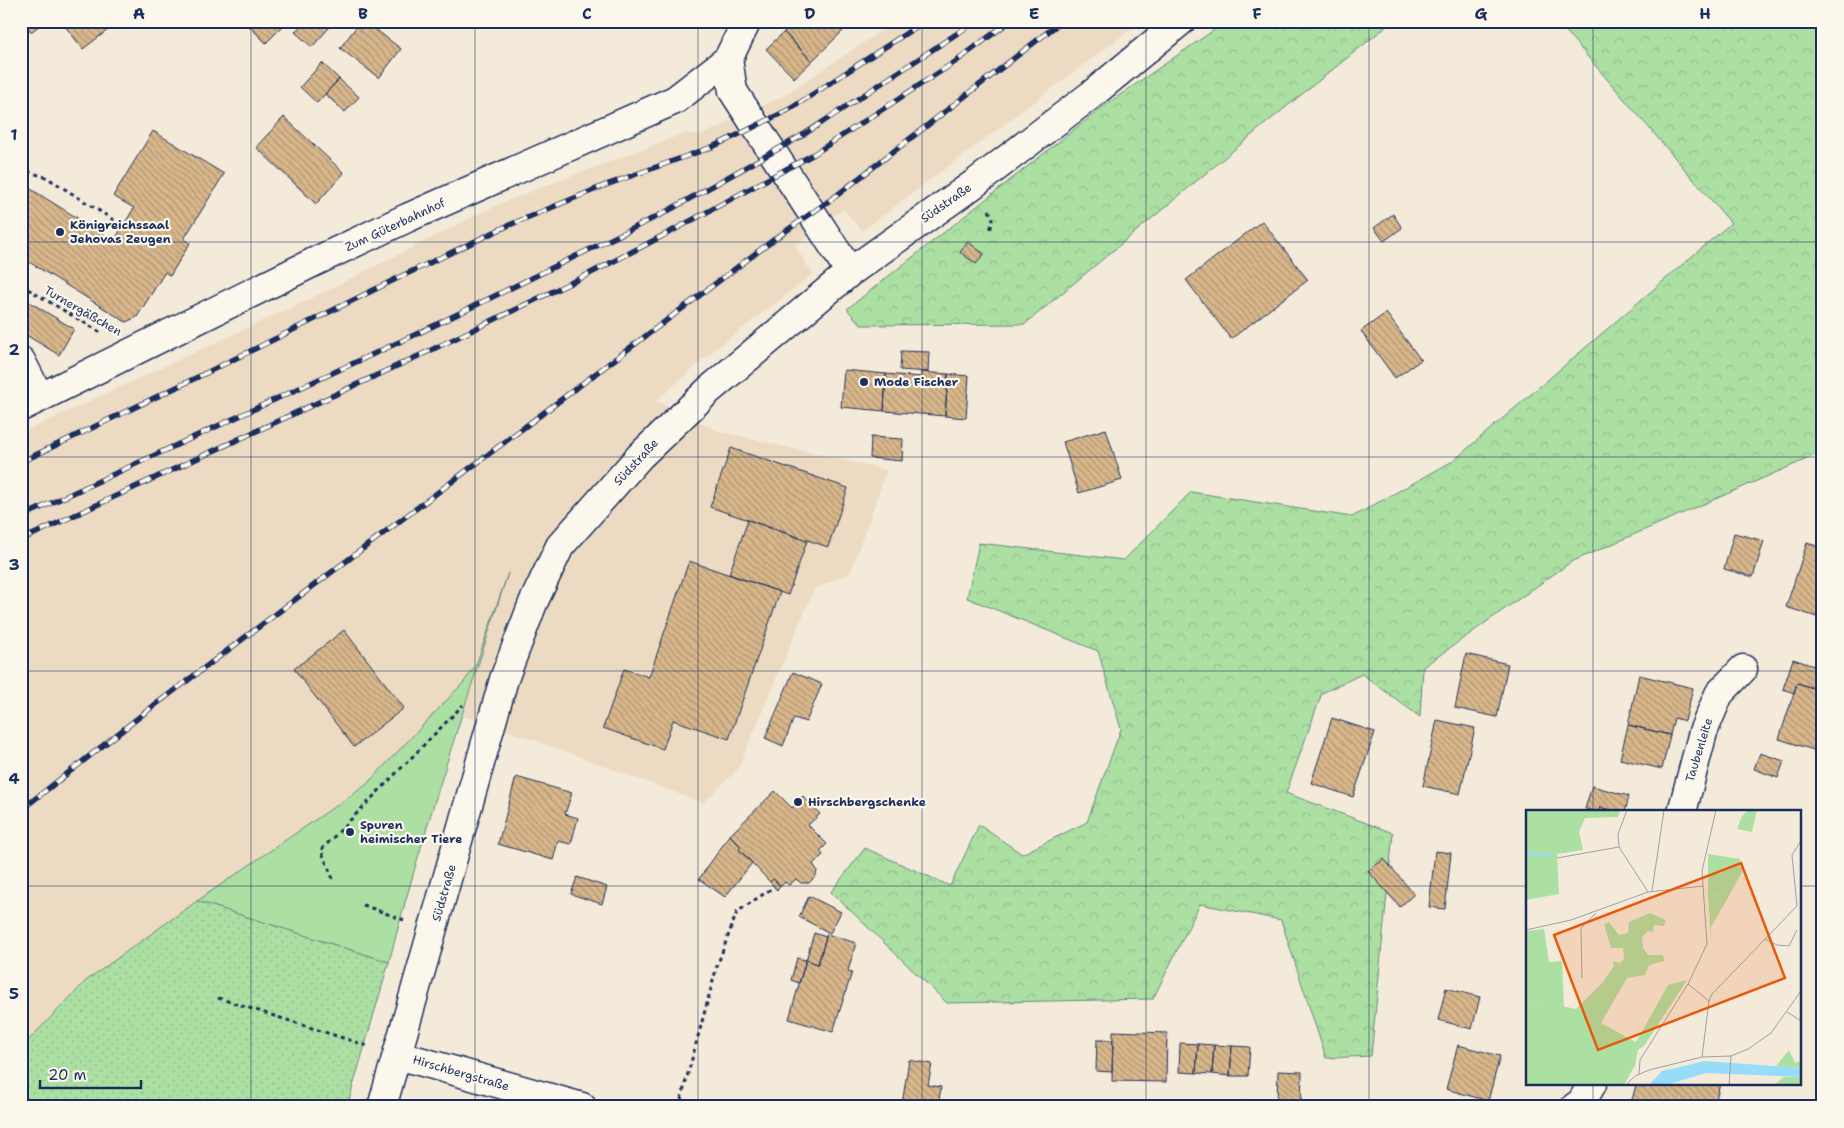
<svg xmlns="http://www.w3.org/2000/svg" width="1844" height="1128" viewBox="0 0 1844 1128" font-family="'Shantell Sans',sans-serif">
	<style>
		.built { fill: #ecdbc2 }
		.grass { fill: url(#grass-dots); stroke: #638880 }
		.forest { fill: url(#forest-crowns); stroke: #638880 }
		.park { fill: #abe0a2; stroke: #638880 }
		.building { fill: url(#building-back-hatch); stroke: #1b2f5e }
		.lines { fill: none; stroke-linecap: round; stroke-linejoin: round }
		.minor-casing { stroke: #1b2f5e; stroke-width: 31 }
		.path { stroke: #1b2f5e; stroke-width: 3; stroke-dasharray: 4 4; stroke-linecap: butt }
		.minor { stroke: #fbf7ec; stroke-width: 28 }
		.rail-casing { stroke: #1b2f5e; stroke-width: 5.5 }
		.rail { stroke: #fbf7ec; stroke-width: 4; stroke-dasharray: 11; stroke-linecap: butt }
		.grid { fill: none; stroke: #1b2f5e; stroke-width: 1; stroke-opacity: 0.55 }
		.poi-dot { fill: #1b2f5e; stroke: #fbf7ec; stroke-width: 2 }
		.labels { text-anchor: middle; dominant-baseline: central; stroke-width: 4.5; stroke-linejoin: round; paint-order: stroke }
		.street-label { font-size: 12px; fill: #1b2f5e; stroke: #fbf7ec }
		.poi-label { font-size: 12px; font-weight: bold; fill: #1b2f5e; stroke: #fbf7ec; text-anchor: start }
		.inset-river { fill: none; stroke: #97dcf9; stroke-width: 2.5 }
		.inset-road { fill: none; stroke: #9d9fa8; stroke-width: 1 }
		.view { fill: #e8590c; fill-opacity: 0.15; stroke: #e8590c; stroke-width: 2.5 }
		.inset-edge { fill: none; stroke: #1b2f5e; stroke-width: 2.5 }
		.neatline { fill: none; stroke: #1b2f5e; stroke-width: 2 }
		.grid-label { font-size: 16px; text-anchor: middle; font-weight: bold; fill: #1b2f5e }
	</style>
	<defs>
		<pattern id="grass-dots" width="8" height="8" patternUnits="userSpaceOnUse" patternTransform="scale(1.25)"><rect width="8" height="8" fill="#abe0a2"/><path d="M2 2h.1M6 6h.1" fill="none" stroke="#93c08e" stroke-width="1.8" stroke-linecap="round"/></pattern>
		<pattern id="forest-crowns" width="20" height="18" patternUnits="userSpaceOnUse" patternTransform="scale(1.25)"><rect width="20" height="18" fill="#abe0a2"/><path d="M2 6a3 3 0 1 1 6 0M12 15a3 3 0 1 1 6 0" fill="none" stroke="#93c08e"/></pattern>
		<pattern id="building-back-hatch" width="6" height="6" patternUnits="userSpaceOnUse" patternTransform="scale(1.25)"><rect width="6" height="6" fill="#d9b78b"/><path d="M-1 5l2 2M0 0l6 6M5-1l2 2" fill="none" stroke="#af9575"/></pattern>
	</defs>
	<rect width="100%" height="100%" fill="#f4ead9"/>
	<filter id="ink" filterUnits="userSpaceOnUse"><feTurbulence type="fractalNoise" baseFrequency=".02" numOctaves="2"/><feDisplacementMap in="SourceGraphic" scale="10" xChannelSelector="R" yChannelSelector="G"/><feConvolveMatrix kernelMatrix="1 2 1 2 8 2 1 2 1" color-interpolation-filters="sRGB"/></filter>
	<g filter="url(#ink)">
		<path class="built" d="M896,21H1142L862,231L843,209L795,246L813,274L713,351L656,401L718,431L887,470L850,573L814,589L738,769L703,803L526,737L462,716L498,602L476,665L464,682L366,785L87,980L21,1048V433L318,295L499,204L685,133L702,135L783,96Z"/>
		<path class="grass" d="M197,901L389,962L347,1107H21V1048L87,980Z"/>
		<path class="forest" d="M1227,21H1393L1265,124L1025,324L861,325L847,309L1104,106Z
			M1557,21H1823V452L1571,562L1423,667L1420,717L1362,674L1322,693L1286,793L1393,833L1371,1056L1326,1058L1281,920L1200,904L1153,999L947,1003L831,892L865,848L950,886L979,825L1022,854L1087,822L1121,729L1098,651L967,598L979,543L1124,560L1191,492L1352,517L1453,461L1731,223Z"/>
		<path class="park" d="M508,573C466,702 423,831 389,962L197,901L366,785L464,682L476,665Z"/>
		<path class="building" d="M23,21H45L31,32Z
			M61,21H109L113,26L83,49Z
			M244,21H288L266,43Z
			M305,21H335L312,47L295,32Z
			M361,21H365L401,49L379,78L340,48Z
			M795,21H853L812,61L784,32Z
			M784,32L812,61L794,78L766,49Z
			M322,63L339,79L317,103L300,87Z
			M339,79L359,97L345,112L325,94Z
			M284,117L344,173L316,204L256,147Z
			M153,131L224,174L184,239L190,243L170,276L165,272L137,317L126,322L21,257V193L26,186L114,241L134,208L113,196Z
			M1393,214L1402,228L1384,241L1374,228Z
			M1262,221L1308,280L1231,339L1186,280Z
			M968,242L984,254L976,264L960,252Z
			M21,297L74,329L59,355L21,332Z
			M1386,313L1421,360L1395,378L1361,331Z
			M901,351L929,352L928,372L900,370Z
			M844,370L886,374L884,411L841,407Z
			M921,372L948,374L945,416L884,411L886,374L921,377Z
			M948,374L969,376L966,418L945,416Z
			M1106,429L1122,480L1079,493L1063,442Z
			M871,437L903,439L902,461L870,458Z
			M731,448L848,488L828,547L710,507Z
			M748,520L807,541L788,595L729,574Z
			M1734,533L1764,541L1753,577L1724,569Z
			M1807,543L1823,548V619L1786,607Z
			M689,561L780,592L729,739L673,720L663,749L603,728L624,669L649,677Z
			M344,630L404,708L354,747L294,669Z
			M1466,654L1508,664L1497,717L1455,708Z
			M1793,659L1823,669V691L1797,683L1794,693L1783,689Z
			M793,672L822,684L806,722L794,718L783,746L765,738Z
			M1639,675L1693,688L1685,721L1674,718L1670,735L1628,725Z
			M1797,683L1823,691V753L1779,739Z
			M1332,718L1375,732L1353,797L1311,783Z
			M1437,720L1475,728L1460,794L1423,786Z
			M1628,725L1670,735L1662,769L1620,759Z
			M1760,753L1784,761L1778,778L1754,769Z
			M516,777L572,793L565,814L578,818L571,844L558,841L553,860L498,844Z
			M1592,786L1629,796L1625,812H1616L1600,807L1599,812L1585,809Z
			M775,791L792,808L803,796L820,814L808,825L827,844L820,851L823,855L813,864L817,870L816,876L809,883H801L796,879L789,885L785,882L781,886L773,879L770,882L739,849L741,847L730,835Z
			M1600,807L1616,812H1599Z
			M730,835L741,847L739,849L752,863L725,897L699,879Z
			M1435,851L1451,853L1445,909L1429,907Z
			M1384,859L1414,894L1400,907L1368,871Z
			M577,877L607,887L602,904L571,894Z
			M773,879L781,886L777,890L770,882Z
			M809,896L841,912L830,933L799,917Z
			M814,933L826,937L818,964L806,960Z
			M827,934L856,943L848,971L852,972L833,1032L789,1019L806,960L818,964Z
			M797,958L806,960L799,983L791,980Z
			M1446,988L1480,997L1472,1029L1438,1020Z
			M1113,1031L1167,1033L1166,1082L1112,1081Z
			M1097,1040H1113L1112,1072L1096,1071Z
			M1180,1043L1198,1044L1196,1073L1179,1072Z
			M1198,1044L1214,1045L1212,1074L1196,1073Z
			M1214,1045L1232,1046L1230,1076L1212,1074Z
			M1458,1045L1500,1056L1488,1101L1446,1089Z
			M1232,1046L1250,1047L1248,1076H1230Z
			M909,1060L932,1064L928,1085L941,1087L938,1107H917L902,1104Z
			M1278,1071L1302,1072L1301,1103L1277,1102Z
			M1646,1084H1720L1714,1107H1630L1636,1085L1645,1087Z
			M1244,1101L1301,1103V1107H1244Z"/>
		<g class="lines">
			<defs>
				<path id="minor" d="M728,59L733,91L850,272
					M21,361L40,398
					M21,407L314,262L407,218L675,100L728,59L747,21
					M1682,812L1703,732L1719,694L1743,669
					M398,1055L582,1107
					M382,1107L504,679L533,603L560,546L640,456L709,390L850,272L974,184L1091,95L1181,21
					M1575,1107L1581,1103L1592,1084"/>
			</defs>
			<use href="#minor" class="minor-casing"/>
			<path class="path" d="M21,172L22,170L46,177L123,226
				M989,210L993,219L990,231
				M21,285L100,332
				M333,879L321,850L463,705
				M363,905L404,920
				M218,998L368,1046
				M679,1107L717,966L737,912L774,887"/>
			<use href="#minor" class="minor"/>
			<defs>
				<path id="rail" d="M21,462L204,374L402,276L507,226L606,185L712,147L746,131L790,109L925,21
					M21,517L423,331L664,213L803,135L976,21
					M21,540L427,352L589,274L672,231L814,154L958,60L1010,21
					M21,810L143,714L776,238L836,196L1062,21"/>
			</defs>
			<use href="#rail" class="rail-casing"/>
			<use href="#rail" class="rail"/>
		</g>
	</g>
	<path class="grid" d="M251,21V1107M475,21V1107M698,21V1107M922,21V1107M1146,21V1107M1369,21V1107M1593,21V812M21,242H1823M21,457H1823M21,671H1823M21,886H1528M1800,886H1823M1593,1084V1107"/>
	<g class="poi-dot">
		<circle cx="60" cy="232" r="5"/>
		<circle cx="864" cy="382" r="5"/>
		<circle cx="798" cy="802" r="5"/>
		<circle cx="350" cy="832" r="5"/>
	</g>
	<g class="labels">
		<g class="street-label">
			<text transform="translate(946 203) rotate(-35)">Südstraße</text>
			<text transform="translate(395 225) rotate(-25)">Zum Güterbahnhof</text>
			<text transform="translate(83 311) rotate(30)">Turnergäßchen</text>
			<text transform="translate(636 462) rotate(-47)">Südstraße</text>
			<text transform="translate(1699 750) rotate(-73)">Taubenleite</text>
			<text transform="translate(444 893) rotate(-74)">Südstraße</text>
			<text transform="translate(461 1073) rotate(16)">Hirschbergstraße</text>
		</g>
		<g class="poi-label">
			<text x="70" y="225">Königreichssaal<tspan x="70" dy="14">Jehovas Zeugen</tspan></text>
			<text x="874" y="382">Mode Fischer</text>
			<text x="808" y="802">Hirschbergschenke</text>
			<text x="360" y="825">Spuren<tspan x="360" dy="14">heimischer Tiere</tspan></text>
		</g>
	</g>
	<g transform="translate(1526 810)">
		<rect width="275" height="275" fill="#f4ead9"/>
		<path d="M182,44L214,49V57L218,58L204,84L182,85ZM36,151L38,198L12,191L0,195V160L14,153ZM263,240L269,253L275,251V258L250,256Z" fill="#abe0a2"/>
		<path d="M0,0H13L14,8H59L53,22L57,40L31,44L33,84L0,90ZM222,0H231L226,22L211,19L216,6ZM124,103L140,110L138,116L128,115L127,122L122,121L116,127L117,138L122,145H137L138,151L123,155L119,165L101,168L75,213L110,232L142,175L161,170L118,236L112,240L109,255L98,275H0V195L12,191L50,199L77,172L88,156L87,151L94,153L98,149L97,138H85L78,114L83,112L93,125L102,123L103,112ZM18,119L23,152L0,160V121Z" fill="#abe0a2"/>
		<path d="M204,84L185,117V130L182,85ZM258,267H275V275H248Z" fill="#abe0a2"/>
		<path d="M13,0H94L92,7L59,8H13Z" fill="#abe0a2"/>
		<path d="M179,251L275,258V267L180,263L140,275H123L136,261Z" fill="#97dcf9"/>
		<path class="inset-river" d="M0,43L25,46"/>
		<path class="inset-road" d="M101,0L92,24L93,37L122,82M31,48L93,37M126,81L138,0M0,120L45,110L122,82L177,76M239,129L251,135L263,136L271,120M56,168L55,118L70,103M162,174L183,191M261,202L275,211M176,247L183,191L186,184L271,96L266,45L275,31M113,264L114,250L162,174L181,134L176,61L190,0M100,275L109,266L123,260L176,247L205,246L222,239L245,223L275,181M203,275L205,246"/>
		<path class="view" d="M215,53L259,168L72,240L28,125Z"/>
		<rect width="275" height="275" class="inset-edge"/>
	</g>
	<rect width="1844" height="1128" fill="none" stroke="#fbf7ec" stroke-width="55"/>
	<path d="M40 1080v8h101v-8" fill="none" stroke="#1b2f5e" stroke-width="2.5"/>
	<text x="48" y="1080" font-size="15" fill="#1b2f5e" stroke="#fbf7ec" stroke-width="4" paint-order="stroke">20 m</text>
	<rect x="28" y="28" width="1788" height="1072" class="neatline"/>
	<g class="grid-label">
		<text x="139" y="19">A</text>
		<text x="363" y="19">B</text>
		<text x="587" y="19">C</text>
		<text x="810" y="19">D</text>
		<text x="1034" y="19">E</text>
		<text x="1257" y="19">F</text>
		<text x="1481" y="19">G</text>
		<text x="1705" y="19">H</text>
		<text x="14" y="140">1</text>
		<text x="14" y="355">2</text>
		<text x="14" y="570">3</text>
		<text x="14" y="784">4</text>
		<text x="14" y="999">5</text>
	</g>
</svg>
